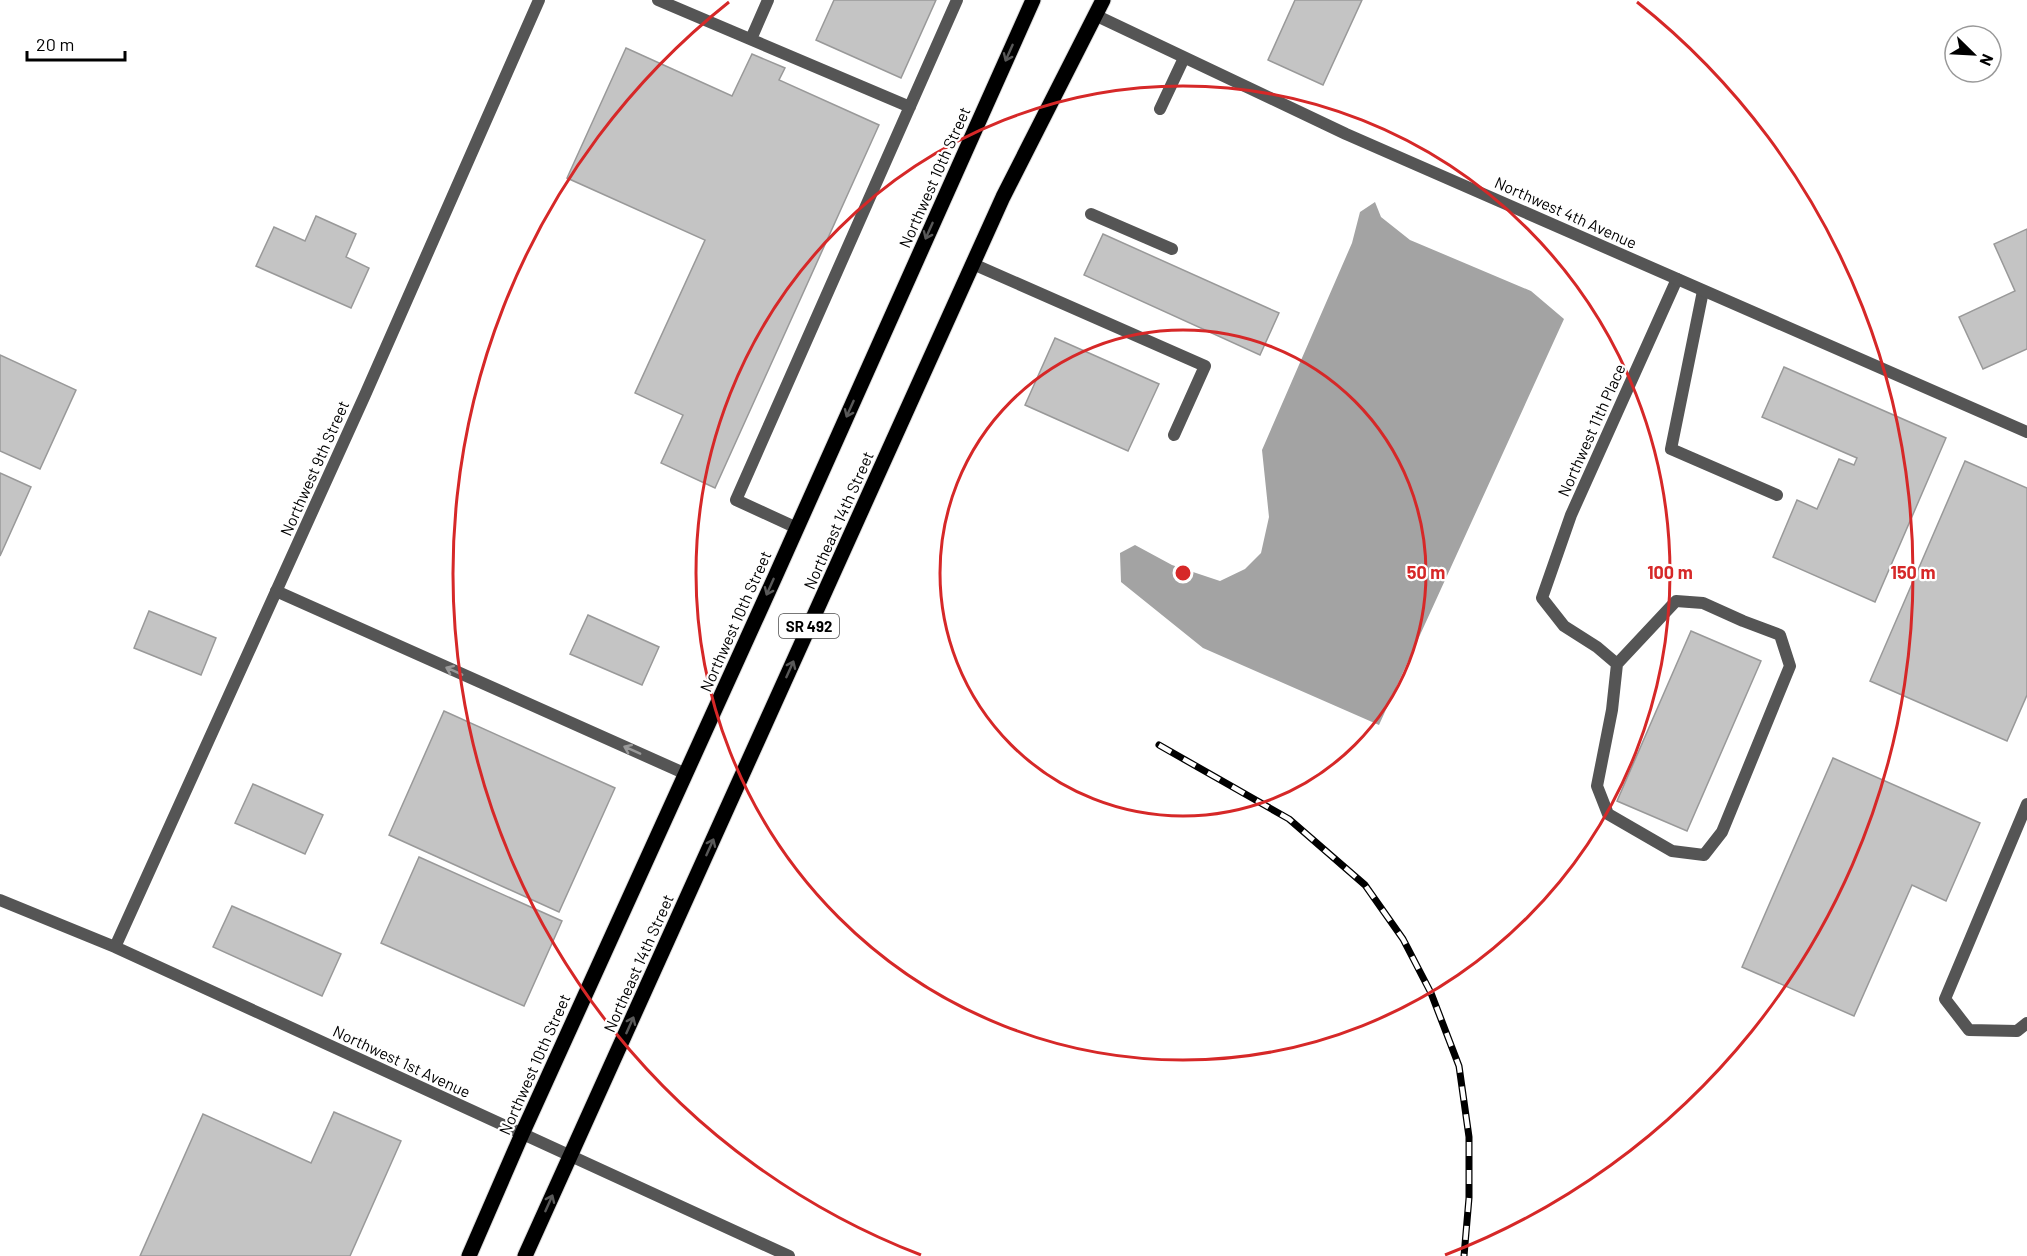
<svg xmlns="http://www.w3.org/2000/svg" width="2027" height="1256" viewBox="0 0 2027 1256" font-family="Barlow,sans-serif">
	<style>
		.water { fill: #a3a3a3 }
		.building { fill: #c4c4c4; stroke: #999; stroke-width: 1.5 }
		.lines { fill: none; stroke-linecap: round; stroke-linejoin: round }
		.primary-casing { stroke: #dbdbdb; stroke-width: 17 }
		.lane { stroke: #555; stroke-width: 12 }
		.street { stroke: #555; stroke-width: 12 }
		.primary { stroke: #000; stroke-width: 15 }
		.rail-casing { stroke: #000; stroke-width: 7 }
		.rail { stroke: #fff; stroke-width: 4.5; stroke-dasharray: 14; stroke-linecap: butt }
		.oneway { stroke: #595959 }
		.oneway2 { stroke: #999 }
		.ring { fill: none; stroke: #d62828; stroke-width: 3 }
		.labels { text-anchor: middle; dominant-baseline: central; stroke-width: 4.5; stroke-linejoin: round; paint-order: stroke }
		.shield { fill: #fff; stroke: #4c4c4c; stroke-width: 1.5 }
		.shield-label { font-size: 15px; font-weight: bold; fill: #000 }
		.street-label { font-size: 16px; fill: #000; stroke: #fff }
		.centre { fill: #d62828; stroke: #fff; stroke-width: 3 }
		.ring-label { font-size: 18px; text-anchor: middle; font-weight: bold; fill: #d62828; stroke: #fff; stroke-width: 4.5; stroke-linejoin: round; paint-order: stroke }
	</style>
	<rect width="100%" height="100%" fill="#fff"/>
	<path class="water" d="M1375,202L1381,217L1410,240L1531,291L1564,319L1379,725L1203,648L1121,582L1120,553L1135,545L1172,565L1220,581L1245,569L1261,553L1269,517L1262,450L1352,243L1360,212Z"/>
	<path class="building" d="M834,0H936L901,78L816,40Z
		M1295,0H1362L1323,85L1268,60Z
		M626,48L732,96L752,54L785,68L779,80L879,125L715,488L661,463L683,415L635,393L705,240L567,178Z
		M316,216L356,234L346,257L369,268L351,308L256,266L274,227L305,241Z
		M2027,229V349L1983,369L1959,317L2015,291L1994,244Z
		M1103,234L1279,313L1260,355L1084,275Z
		M1055,338L1159,384L1128,451L1025,405Z
		M0,355L76,390L40,469L0,451Z
		M1784,367L1946,438L1875,602L1773,557L1797,500L1817,509L1839,459L1854,465L1857,458L1762,417Z
		M1965,461L2027,488V695L2007,741L1870,681Z
		M0,473L31,487L0,556Z
		M149,611L216,638L201,675L134,648Z
		M588,615L659,647L642,685L570,654Z
		M1691,631L1761,661L1687,831L1617,801Z
		M444,711L615,788L559,912L389,835Z
		M1833,758L1980,823L1946,901L1912,885L1854,1016L1742,967Z
		M253,784L323,815L305,854L235,823Z
		M419,857L562,921L524,1006L381,943Z
		M232,906L341,954L322,996L213,947Z
		M334,1112L401,1141L350,1256H140L203,1114L311,1163Z"/>
	<g class="lines">
		<defs>
			<path id="primary" d="M469,1256L522,1134L775,577L1033,0
				M525,1256L1003,197L1103,0"/>
		</defs>
		<use href="#primary" class="primary-casing"/>
		<path class="lane" d="M658,0L910,107
			M751,39L768,0
			M1160,109L1184,58
			M1091,214L1172,249
			M973,264L1205,366L1174,435
			M1703,291L1671,449L1777,495
			M797,528L736,500L957,0
			M276,591L686,774
			M1617,664L1676,601L1703,603L1743,621L1780,635L1790,666L1722,832L1704,855L1672,851L1608,814L1597,786L1612,710L1617,664L1597,647L1564,626L1542,598L1571,515L1677,279
			M2027,804L1945,999L1969,1030L2017,1031L2027,1023"/>
		<path class="street" d="M1095,15L1346,134L2027,432
			M0,900L115,947L789,1256
			M115,947L365,395L539,0"/>
		<use href="#primary" class="primary"/>
		<defs>
			<path id="rail" d="M1159,745L1289,819L1365,885L1403,939L1431,993L1459,1066L1469,1137V1198L1464,1256"/>
		</defs>
		<use href="#rail" class="rail-casing"/>
		<use href="#rail" class="rail"/>
	</g>
	<defs><path id="oneway-shaft" d="M-6 0H5M1.5-3L5.5 0L1.5 3" fill="none" stroke-width="1.6" stroke-linecap="round" stroke-linejoin="round" transform="scale(1.5)"/></defs>
	<g class="oneway">
		<use href="#oneway-shaft" transform="translate(1009 53) rotate(114)"/>
		<use href="#oneway-shaft" transform="translate(929 231) rotate(114)"/>
		<use href="#oneway-shaft" transform="translate(850 409) rotate(114)"/>
		<use href="#oneway-shaft" transform="translate(770 587) rotate(114)"/>
		<use href="#oneway-shaft" transform="translate(790 669) rotate(-66)"/>
		<use href="#oneway-shaft" transform="translate(710 847) rotate(-66)"/>
		<use href="#oneway-shaft" transform="translate(630 1025) rotate(-66)"/>
		<use href="#oneway-shaft" transform="translate(549 1203) rotate(-66)"/>
	</g>
	<g class="oneway2">
		<use href="#oneway-shaft" transform="translate(454 671) rotate(-156)"/>
		<use href="#oneway-shaft" transform="translate(632 750) rotate(-156)"/>
	</g>
	<g class="ring">
		<circle cx="1183" cy="573" r="243"/>
		<circle cx="1183" cy="573" r="487"/>
		<path d="M921 1255A730 730 0 0 1 729 2M1637 2A730 730 0 0 1 1445 1255"/>
	</g>
	<g class="labels">
		<rect class="shield" x="779" y="614" width="60" height="24" rx="4.5"/>
		<g class="shield-label">
			<text x="809" y="626">SR 492</text>
		</g>
		<g class="street-label">
			<text transform="translate(934 177) rotate(-66)">Northwest 10th Street</text>
			<text transform="translate(1566 212) rotate(24)">Northwest 4th Avenue</text>
			<text transform="translate(1591 430) rotate(-66)">Northwest 11th Place</text>
			<text transform="translate(314 468) rotate(-66)">Northwest 9th Street</text>
			<text transform="translate(838 520) rotate(-66)">Northeast 14th Street</text>
			<text transform="translate(735 621) rotate(-66)">Northwest 10th Street</text>
			<text transform="translate(638 963) rotate(-66)">Northeast 14th Street</text>
			<text transform="translate(402 1061) rotate(25)">Northwest 1st Avenue</text>
			<text transform="translate(534 1064) rotate(-66)">Northwest 10th Street</text>
		</g>
	</g>
	<circle cx="1183" cy="573" r="9" class="centre"/>
	<g class="ring-label">
		<text x="1426" y="579">50 m</text>
		<text x="1670" y="579">100 m</text>
		<text x="1913" y="579">150 m</text>
	</g>
	<g transform="translate(1973 54) rotate(114)"><circle r="28" fill="#ffffff" stroke="#999999" stroke-width="1.5"/>
	<path d="M0-4.5L10 22L0 15L-10 22Z" fill="#000000"/>
	<text y="-9" font-size="16" font-weight="bold" text-anchor="middle" fill="#000000">N</text>
	</g>
	<path d="M27 51v9h98v-9" fill="none" stroke="#000000" stroke-width="3"/>
	<text x="36" y="51" font-size="18" fill="#000000" stroke="#ffffff" stroke-width="4.5" paint-order="stroke">20 m</text>
</svg>
